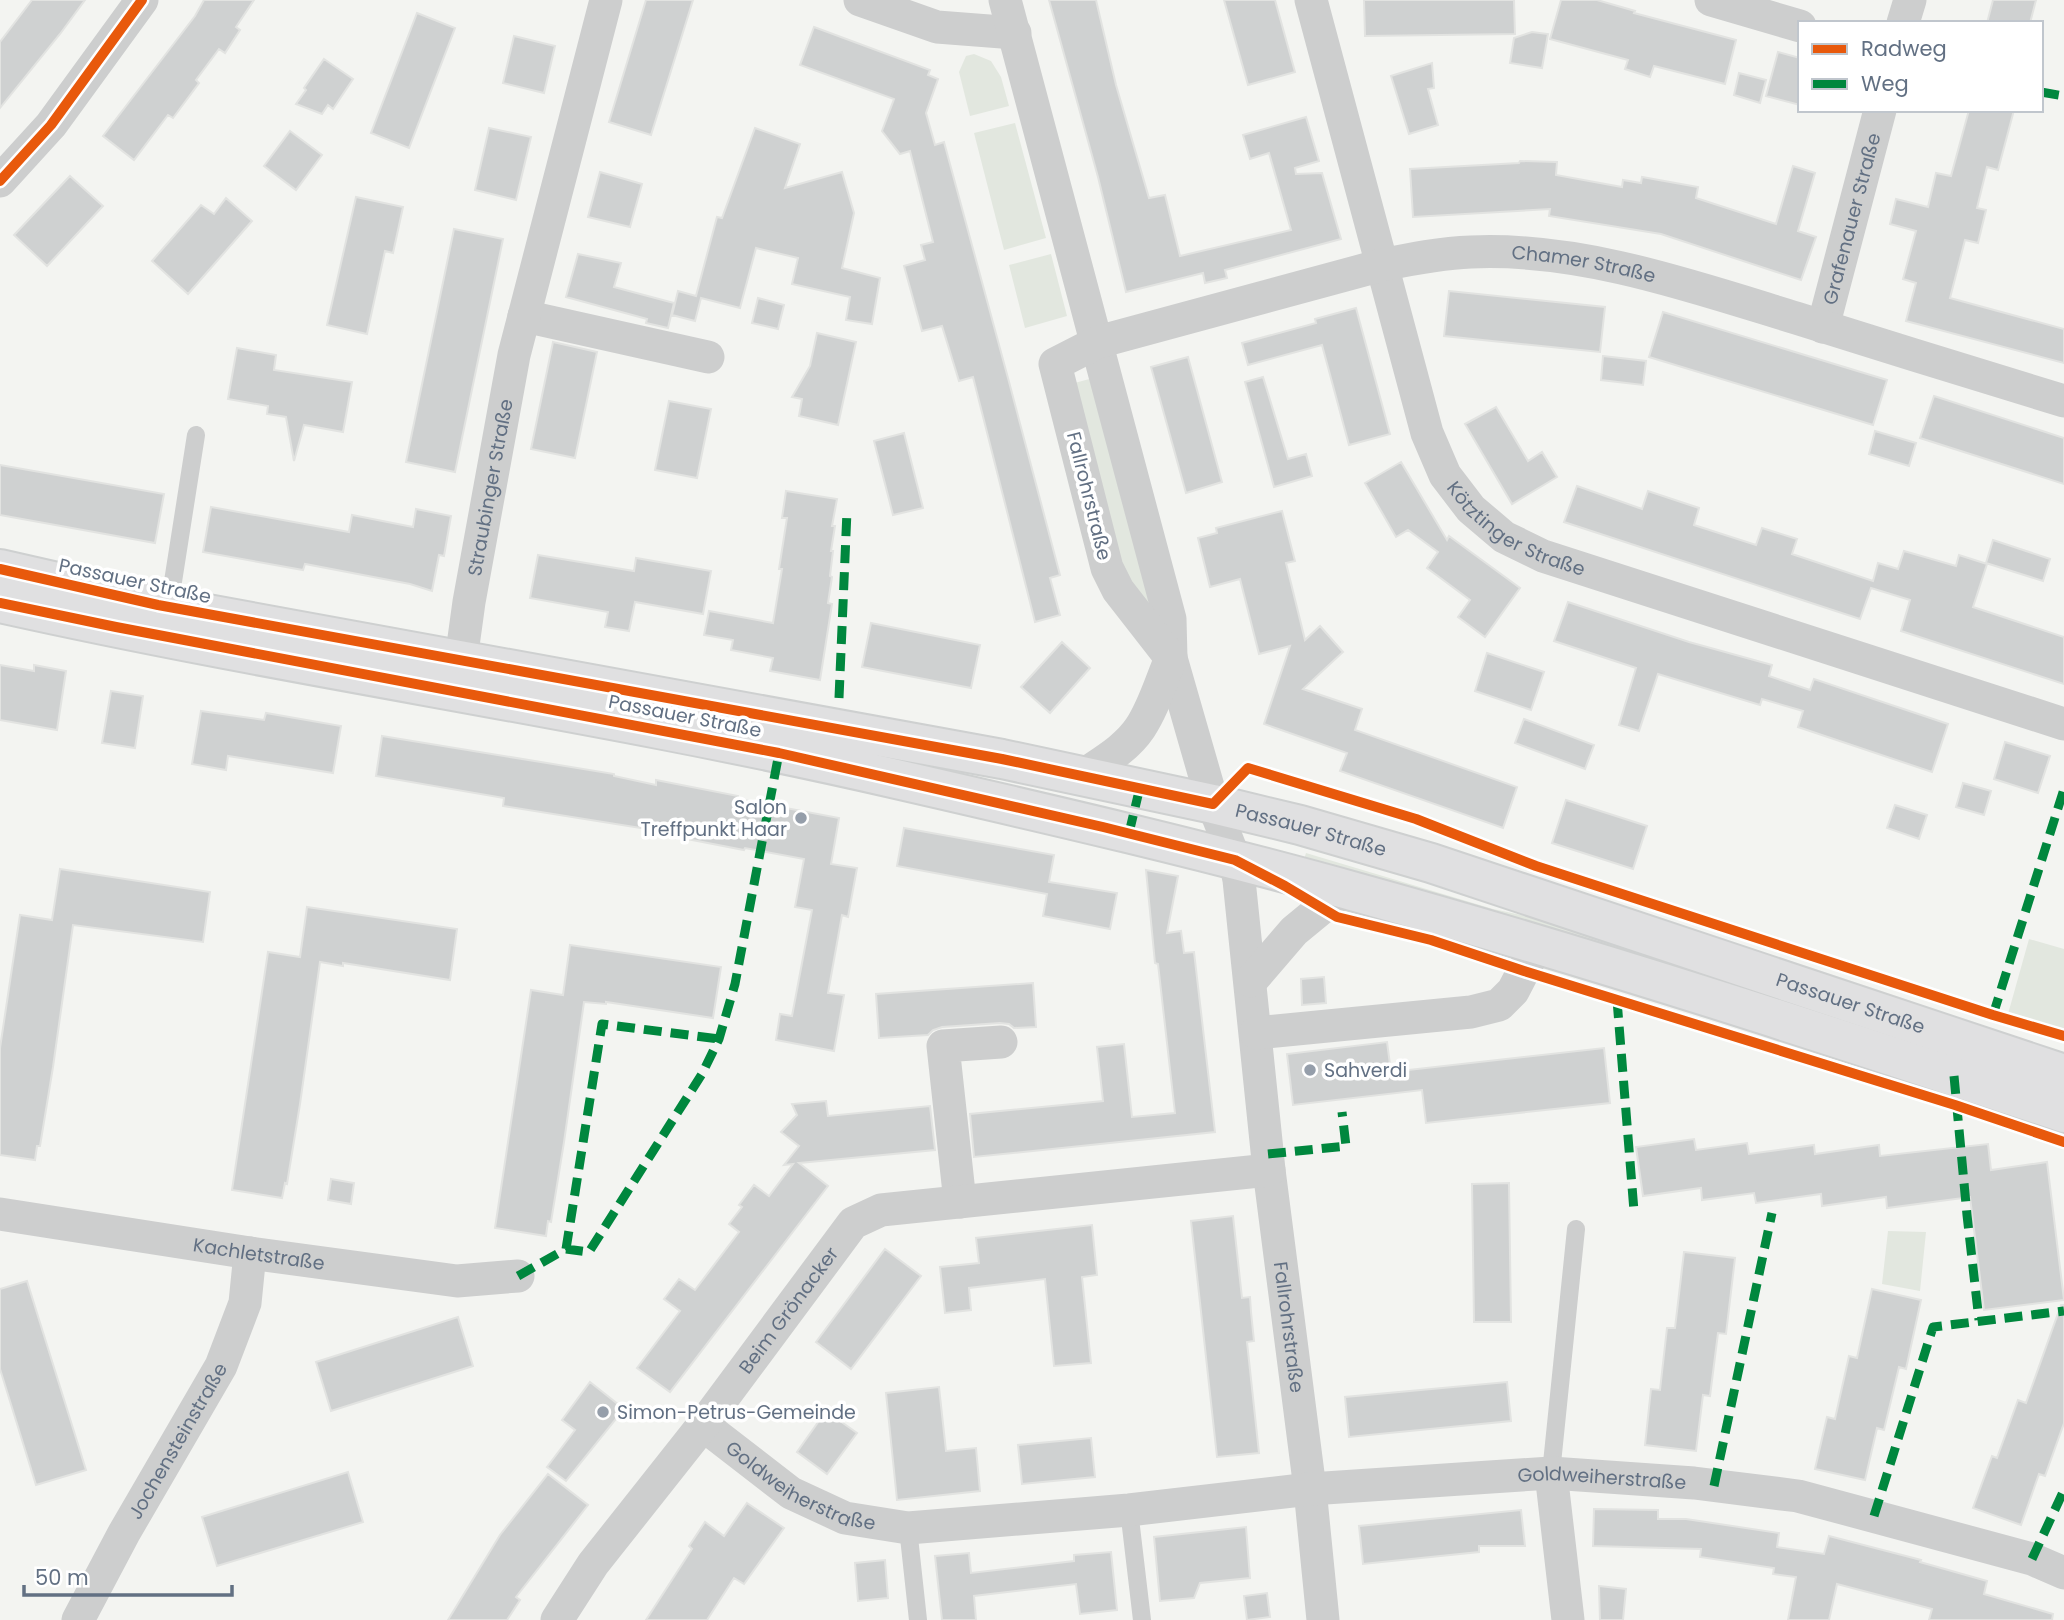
<svg xmlns="http://www.w3.org/2000/svg" width="2064" height="1620" viewBox="0 0 2064 1620" font-family="Poppins,sans-serif">
	<style>
		.green { fill: #e2e7df }
		.building { fill: #cfd1d1; stroke: #e2e3e1; stroke-width: 2 }
		.lines { fill: none; stroke-linecap: round; stroke-linejoin: round }
		.primary-casing { stroke: #ced0d0; stroke-width: 42 }
		.lane { stroke: #cdcece; stroke-width: 18 }
		.street { stroke: #cdcece; stroke-width: 33 }
		.primary { stroke: #e0e0e1; stroke-width: 38 }
		.quiet { stroke: #00873e; stroke-width: 9; stroke-dasharray: 18 9; stroke-linecap: butt }
		.cycleway-casing { stroke: #fff; stroke-width: 15 }
		.cycleway { stroke: #e8590c; stroke-width: 10 }
		.poi-dot { fill: #959eaa; stroke: #fff; stroke-width: 2.5 }
		.labels { text-anchor: middle; dominant-baseline: central; stroke-width: 7; stroke-linejoin: round; paint-order: stroke }
		.street-label { font-size: 19px; fill: #627083; stroke: #fff }
		.poi-label { font-size: 19px; fill: #627083; stroke: #fff; text-anchor: start }
	</style>
	<rect width="100%" height="100%" fill="#f3f4f1"/>
	<path class="green" d="M974,54L991,61L1001,77L1009,106L970,116L959,72L966,56Z
		M1015,123L1046,238L1004,250L974,133Z
		M1051,254L1067,316L1025,328L1009,265Z
		M1093,378L1154,611L1125,575L1071,384Z
		M1306,853L1493,909L1574,926L1997,1066L1303,863Z
		M2029,939L2064,949V1030L2008,1014Z
		M1888,1231L1926,1232L1920,1291L1882,1284Z"/>
	<path class="building" d="M32,0H85L60,34L0,108V42Z
		M204,0H254L236,27L240,30L225,53L219,49L196,80L199,83L173,118L168,115L134,160L103,136L195,16Z
		M646,0H693L651,135L609,122Z
		M1049,0H1096L1116,85L1149,198L1165,195L1180,256L1291,230L1269,153L1250,159L1243,135L1306,117L1319,161L1295,168L1296,174L1322,173L1341,239L1225,270L1227,278L1205,283L1203,273L1126,292L1098,177Z
		M1224,0H1275L1295,72L1248,85Z
		M1364,0H1514L1515,34L1365,36Z
		M1561,0H1597L1635,11L1634,13L1736,40L1725,84L1654,66L1650,77L1625,69L1628,60L1550,39Z
		M1993,0H2036L2030,23H1987Z
		M417,13L455,28L409,148L371,133Z
		M814,27L930,70L928,75L938,79L926,113L935,145L944,142L1008,378L1060,575L1050,578L1060,615L1035,622L973,377L959,381L942,326L922,331L904,266L925,260L921,245L933,242L910,151L900,154L882,131L894,99L800,65Z
		M1532,32L1548,34L1542,68L1510,63L1514,38Z
		M514,36L555,46L544,93L503,83Z
		M1778,52L1800,58V105L1766,96Z
		M324,59L353,79L333,109L328,105L322,114L296,104L306,90L304,88Z
		M1432,63L1434,88L1428,89L1438,125L1409,134L1391,76Z
		M1739,73L1766,80L1760,103L1734,95Z
		M1969,110H2014L1998,170L1987,167L1977,208L1986,210L1978,243L1965,240L1950,298L2064,329V363L1906,321L1916,283L1903,279L1916,231L1890,224L1896,199L1928,207L1936,173L1951,176Z
		M489,128L531,137L516,200L475,190Z
		M755,128L800,144L785,188L842,172L854,213L842,268L880,278L872,324L846,320L850,297L792,284L798,258L756,248L740,308L701,298L695,321L672,315L678,291L696,296L717,217L722,218Z
		M290,131L322,155L296,190L264,166Z
		M1520,161L1557,162L1556,175L1622,187L1623,180L1641,183L1642,177L1698,187L1696,198L1776,224L1793,166L1815,173L1798,231L1816,237L1801,280L1661,234L1549,216L1550,209L1413,217L1410,169L1519,163Z
		M600,172L642,184L630,227L588,217Z
		M70,176L103,206L47,266L14,235Z
		M356,197L403,207L393,253L385,251L367,334L327,325Z
		M226,198L252,221L188,294L152,261L201,205L214,214Z
		M454,229L503,239L455,472L406,462Z
		M578,254L621,263L614,287L674,303L668,328L646,323L647,319L566,297Z
		M1449,291L1605,307L1600,352L1444,336Z
		M758,298L784,305L778,329L752,323Z
		M1356,308L1390,434L1349,445L1322,345L1248,365L1242,343L1316,323L1315,319Z
		M1663,312L1887,380L1873,425L1649,357Z
		M817,333L856,342L838,425L799,416L802,399L792,397L810,366Z
		M553,342L597,352L575,458L531,449Z
		M237,348L276,355L274,370L352,382L343,432L304,425L294,461L286,417L267,414L268,406L228,399Z
		M1603,356L1646,361L1643,385L1601,380Z
		M1188,357L1222,482L1186,493L1151,367Z
		M1263,377L1288,459L1306,454L1312,476L1274,487L1245,382Z
		M1934,396L2064,438V484L1920,438Z
		M669,401L711,409L697,478L655,470Z
		M1496,407L1528,461L1542,452L1557,477L1512,504L1465,424Z
		M1875,431L1916,443L1909,466L1869,454Z
		M904,433L923,508L893,515L874,441Z
		M1401,462L1447,540L1449,536L1520,588L1485,637L1458,617L1470,600L1427,568L1438,552L1408,530L1396,537L1365,483Z
		M0,465L164,494L155,543L0,515Z
		M1577,486L1642,509L1648,491L1699,508L1694,525L1756,545L1762,528L1797,539L1792,554L1873,581L1878,563L1898,569L1904,551L1956,566L1959,555L1987,564L1973,607L2064,637V684L1901,631L1910,600L1871,588L1860,619L1564,522Z
		M786,491L837,499L832,526H835L831,551H833L830,576L832,577L828,603L832,604L820,680L770,671L773,658L731,650L733,640L704,635L709,611L773,623L782,569H779L787,518H782Z
		M211,507L349,532L352,515L413,527L416,509L451,516L444,556L439,555L432,591L410,584L305,564L303,570L203,552Z
		M1282,511L1295,561L1286,563L1305,640L1320,626L1343,652L1303,689L1362,709L1355,730L1517,787L1503,828L1340,771L1347,753L1264,724L1290,646L1259,654L1240,579L1210,587L1198,538L1217,533L1216,528Z
		M1993,540L2050,559L2043,581L1986,563Z
		M538,555L634,571L636,558L711,571L703,614L635,602L629,631L605,627L608,612L530,598Z
		M1568,602L1689,642L1772,665L1769,676L1810,690L1814,679L1948,724L1932,772L1798,727L1803,711L1762,699L1760,705L1658,674L1639,731L1619,725L1636,668L1554,641Z
		M871,623L980,645L971,688L862,667Z
		M1062,642L1090,668L1050,713L1021,687Z
		M1487,653L1544,672L1531,710L1475,691Z
		M0,665L34,671V665L66,671L57,730L0,720Z
		M111,691L143,696L135,748L102,743Z
		M201,711L264,720L266,713L341,726L333,773L228,756L226,770L192,764Z
		M1524,719L1594,745L1585,769L1515,743Z
		M382,736L614,774V776L656,785V780L738,796V799L839,818L831,864L857,868L848,917L842,915L828,993L844,995L834,1051L776,1040L780,1014L792,1016L812,910L795,907L804,859L745,848L744,850L646,831L647,829L503,806L504,798L376,776Z
		M2005,742L2050,756L2038,793L1994,779Z
		M1963,783L1991,791L1984,815L1956,807Z
		M1566,800L1647,826L1633,869L1552,843Z
		M1895,805L1927,815L1919,839L1887,828Z
		M904,828L1054,855L1049,882L1117,893L1110,929L1043,916L1047,894L897,866Z
		M60,869L210,892L203,942L73,925L53,1067L40,1146H37L35,1160L0,1155V1048L20,915L52,920Z
		M1146,870L1178,876L1167,933L1181,931L1184,953L1194,952L1215,1132L974,1157L970,1114L1103,1101L1097,1047L1124,1044L1132,1117L1175,1113L1158,964L1155,963Z
		M307,907L457,929L450,980L343,963V966L320,962L300,1104L287,1184L285,1183L282,1198L232,1190L268,952L300,957Z
		M570,945L721,967L713,1018L606,1002V1004L584,1002L564,1142L551,1222L548,1221L546,1236L495,1228L531,990L563,995Z
		M1324,977L1326,1003L1302,1005L1301,979Z
		M1033,983L1036,1027L1014,1028L1009,1024L1000,1023L942,1027L933,1030L928,1035L879,1038L876,994Z
		M1387,1042L1391,1072L1604,1048L1610,1103L1426,1123L1422,1090L1293,1105L1287,1054Z
		M826,1101L828,1116L930,1106L935,1150L799,1163L828,1186L670,1392L637,1368L680,1311L664,1299L679,1279L695,1290L739,1232L729,1224L742,1207L739,1205L754,1185L769,1196L793,1164L784,1165L799,1146L781,1132L797,1115L792,1104Z
		M1694,1139L1696,1150L1747,1143L1749,1154L1814,1145L1815,1154L1879,1145L1880,1156L1988,1144L1991,1170L2047,1162L2064,1300L1984,1310L1970,1197L1887,1208L1886,1197L1822,1206L1821,1194L1756,1203L1754,1193L1702,1200L1701,1188L1643,1196L1636,1147Z
		M331,1179L354,1183L351,1204L328,1200Z
		M1509,1183L1511,1322H1474L1472,1184Z
		M1233,1216L1242,1298L1250,1297L1251,1312L1254,1341L1247,1342L1259,1453L1217,1457L1191,1221Z
		M1092,1225L1097,1275L1082,1277L1091,1363L1054,1366L1045,1279L969,1288L971,1310L945,1313L940,1267L979,1263L976,1238Z
		M885,1249L921,1276L851,1369L816,1342Z
		M1684,1252L1735,1258L1726,1334L1718,1333L1710,1396L1703,1395L1696,1451L1645,1445L1651,1389L1660,1390L1667,1328H1675Z
		M27,1281L86,1470L36,1485L0,1369V1289Z
		M1872,1289L1921,1300L1906,1369L1899,1367L1884,1430L1877,1428L1865,1480L1815,1469L1827,1417L1835,1419L1849,1356L1857,1358Z
		M2061,1305H2064V1423L2045,1476L2039,1474L2021,1525L1973,1508L1992,1456L1997,1458L2018,1400L2026,1403Z
		M458,1317L473,1366L331,1411L316,1362Z
		M590,1382L624,1409L566,1481L547,1467L575,1430L562,1420Z
		M1507,1382L1511,1421L1349,1437L1345,1397Z
		M939,1387L946,1451L976,1448L980,1491L897,1500L886,1393Z
		M826,1411L857,1433L827,1474L797,1452Z
		M1091,1438L1095,1477L1022,1484L1018,1445Z
		M348,1472L363,1522L217,1566L202,1517Z
		M548,1474L588,1505L516,1597L520,1600L507,1620H448L500,1535Z
		M747,1503L784,1528L744,1584L734,1578L707,1620H646L692,1549L689,1546L705,1522L724,1536Z
		M1594,1509L1658,1510V1519H1686L1779,1533L1777,1547L1824,1554L1829,1536L1921,1560L1920,1562L1987,1581L1984,1594L2053,1614L2052,1620H1929L1932,1609L1837,1584L1829,1620H1788L1796,1577L1773,1574L1774,1568L1700,1557L1701,1549L1593,1546Z
		M1521,1510L1525,1546H1479V1552L1363,1564L1359,1526Z
		M1246,1527L1250,1578L1200,1583L1194,1598L1160,1601L1154,1537Z
		M1111,1552L1117,1610L1080,1614L1076,1584L974,1596L976,1620H942L935,1556L969,1553L971,1573L1074,1561V1555Z
		M885,1560L888,1598L858,1601L855,1563Z
		M1599,1586L1626,1589L1623,1620H1600Z
		M1267,1593L1270,1617L1247,1620L1244,1596Z"/>
	<g class="lines">
		<defs>
			<g id="primary">
				<path id="s10" d="M0,569L158,605L1002,759L1213,804L1300,825L1431,863L2064,1074"/>
				<path d="M0,603C296,669 597,710 892,778C1049,814 1205,850 1359,893C1597,959 1830,1035 2064,1113"/>
			</g>
		</defs>
		<use href="#primary" class="primary-casing"/>
		<path class="lane" d="M169,607L196,435
			M1551,1473L1576,1229
			M1129,1510L1142,1620
			M908,1528L918,1620"/>
		<g class="street">
			<path d="M860,0L937,27L1015,33"/>
			<path id="s1" d="M1005,0L1170,619L1171,658L1213,804L1235,860L1239,880L1269,1170L1310,1489L1323,1620"/>
			<path id="s2" d="M1311,0L1427,433L1445,475L1471,509L1504,537L1543,556L2064,724"/>
			<path d="M1711,0L1800,26"/>
			<path d="M1903,23L1910,0"/>
			<path d="M0,181L51,125L142,0"/>
			<path d="M524,316L708,357"/>
			<path id="s3" d="M1823,327L1880,110"/>
			<path id="s4" d="M461,660L469,602L514,355L606,0"/>
			<path id="s5" d="M1082,776C1102,762 1126,749 1140,728C1154,707 1161,681 1171,658L1118,590L1107,568L1055,364L1098,342L1382,265C1411,259 1441,253 1471,252C1580,247 1692,286 1796,318C1885,346 1975,374 2064,401"/>
			<path d="M1251,981L1294,931L1345,889"/>
			<path d="M1256,1033L1471,1012L1499,1005L1513,991L1537,945"/>
			<path d="M960,1202L943,1046L1001,1042"/>
			<path id="s6" d="M0,1214L250,1253L457,1281L518,1276"/>
			<path id="s7" d="M703,1425L791,1493L845,1518L908,1528L1129,1510L1310,1489L1551,1473L1694,1483L1798,1496L2032,1559L2064,1573"/>
			<path d="M1551,1473L1568,1620"/>
			<path id="s8" d="M78,1620L124,1533L221,1366L245,1303L250,1253"/>
			<path id="s9" d="M557,1620L593,1564L703,1425L853,1223L881,1210L1269,1170"/>
		</g>
		<use href="#primary" class="primary"/>
		<path class="quiet" d="M2041,92L2064,96
			M839,698L847,511
			M1129,833L1140,787
			M1617,1000L1634,1211
			M1993,1015L2064,789
			M1954,1076L1967,1215L1979,1320
			M1268,1154L1346,1146L1342,1112
			M566,1249L602,1024L719,1039
			M518,1276L566,1249L589,1252L702,1074L719,1039L735,984L779,753
			M1714,1486L1772,1213
			M1874,1516L1933,1327L2064,1311
			M2032,1559L2064,1490"/>
		<defs>
			<path id="cycleway" d="M0,181L51,125L142,0
				M0,569L158,605L1002,759L1213,804L1248,768L1416,819L1536,866L1993,1015L2064,1036
				M0,603L116,627L779,753L1103,827L1235,860L1285,886L1337,917L1431,940L1524,971L1955,1105L2064,1142"/>
		</defs>
		<use href="#cycleway" class="cycleway-casing"/>
		<use href="#cycleway" class="cycleway"/>
	</g>
	<g class="poi-dot">
		<circle cx="801" cy="818" r="7"/>
		<circle cx="1310" cy="1070" r="7"/>
		<circle cx="603" cy="1412" r="7"/>
	</g>
	<g class="labels">
		<g class="street-label">
			<text stroke="none"><textPath href="#s3" startOffset="112">Grafenauer Straße</textPath></text>
			<text stroke="none"><textPath href="#s5" startOffset="1020">Chamer Straße</textPath></text>
			<text stroke="none"><textPath href="#s4" startOffset="175">Straubinger Straße</textPath></text>
			<text transform="translate(1089 496) rotate(76)">Fallrohrstraße</text>
			<text stroke="none"><textPath href="#s2" startOffset="586">Kötztinger Straße</textPath></text>
			<text transform="translate(135 581) rotate(12)">Passauer Straße</text>
			<text transform="translate(685 716) rotate(11)">Passauer Straße</text>
			<text stroke="none"><textPath href="#s10" startOffset="1337">Passauer Straße</textPath></text>
			<text stroke="none"><textPath href="#s10" startOffset="1904">Passauer Straße</textPath></text>
			<text stroke="none"><textPath href="#s6" startOffset="262">Kachletstraße</textPath></text>
			<text stroke="none"><textPath href="#s9" startOffset="387">Beim Grönacker</textPath></text>
			<text stroke="none"><textPath href="#s1" startOffset="1362">Fallrohrstraße</textPath></text>
			<text stroke="none"><textPath href="#s8" startOffset="205">Jochensteinstraße</textPath></text>
			<text stroke="none"><textPath href="#s7" startOffset="931">Goldweiherstraße</textPath></text>
			<text stroke="none"><textPath href="#s7" startOffset="117">Goldweiherstraße</textPath></text>
		</g>
		<g class="poi-label">
			<text x="787" y="807" text-anchor="end">Salon<tspan x="787" dy="22">Treffpunkt Haar</tspan></text>
			<text x="1324" y="1070">Sahverdi</text>
			<text x="617" y="1412">Simon-Petrus-Gemeinde</text>
		</g>
	</g>
	<rect x="1798" y="21" width="245" height="91" fill="#ffffff" stroke="#c0c6cd" stroke-width="2"/>
	<rect x="1812" y="44" width="35" height="10" fill="#e8590c" stroke="#c0c6cd" stroke-width="2"/>
	<text x="1861" y="56" font-size="21" fill="#627083">Radweg</text>
	<rect x="1812" y="79" width="35" height="10" fill="#00873e" stroke="#c0c6cd" stroke-width="2"/>
	<text x="1861" y="91" font-size="21" fill="#627083">Weg</text>
	<path d="M24 1585v10h208v-10" fill="none" stroke="#627083" stroke-width="3.5"/>
	<text x="35" y="1585" font-size="21" fill="#627083" stroke="#ffffff" stroke-width="5" paint-order="stroke">50 m</text>
</svg>
